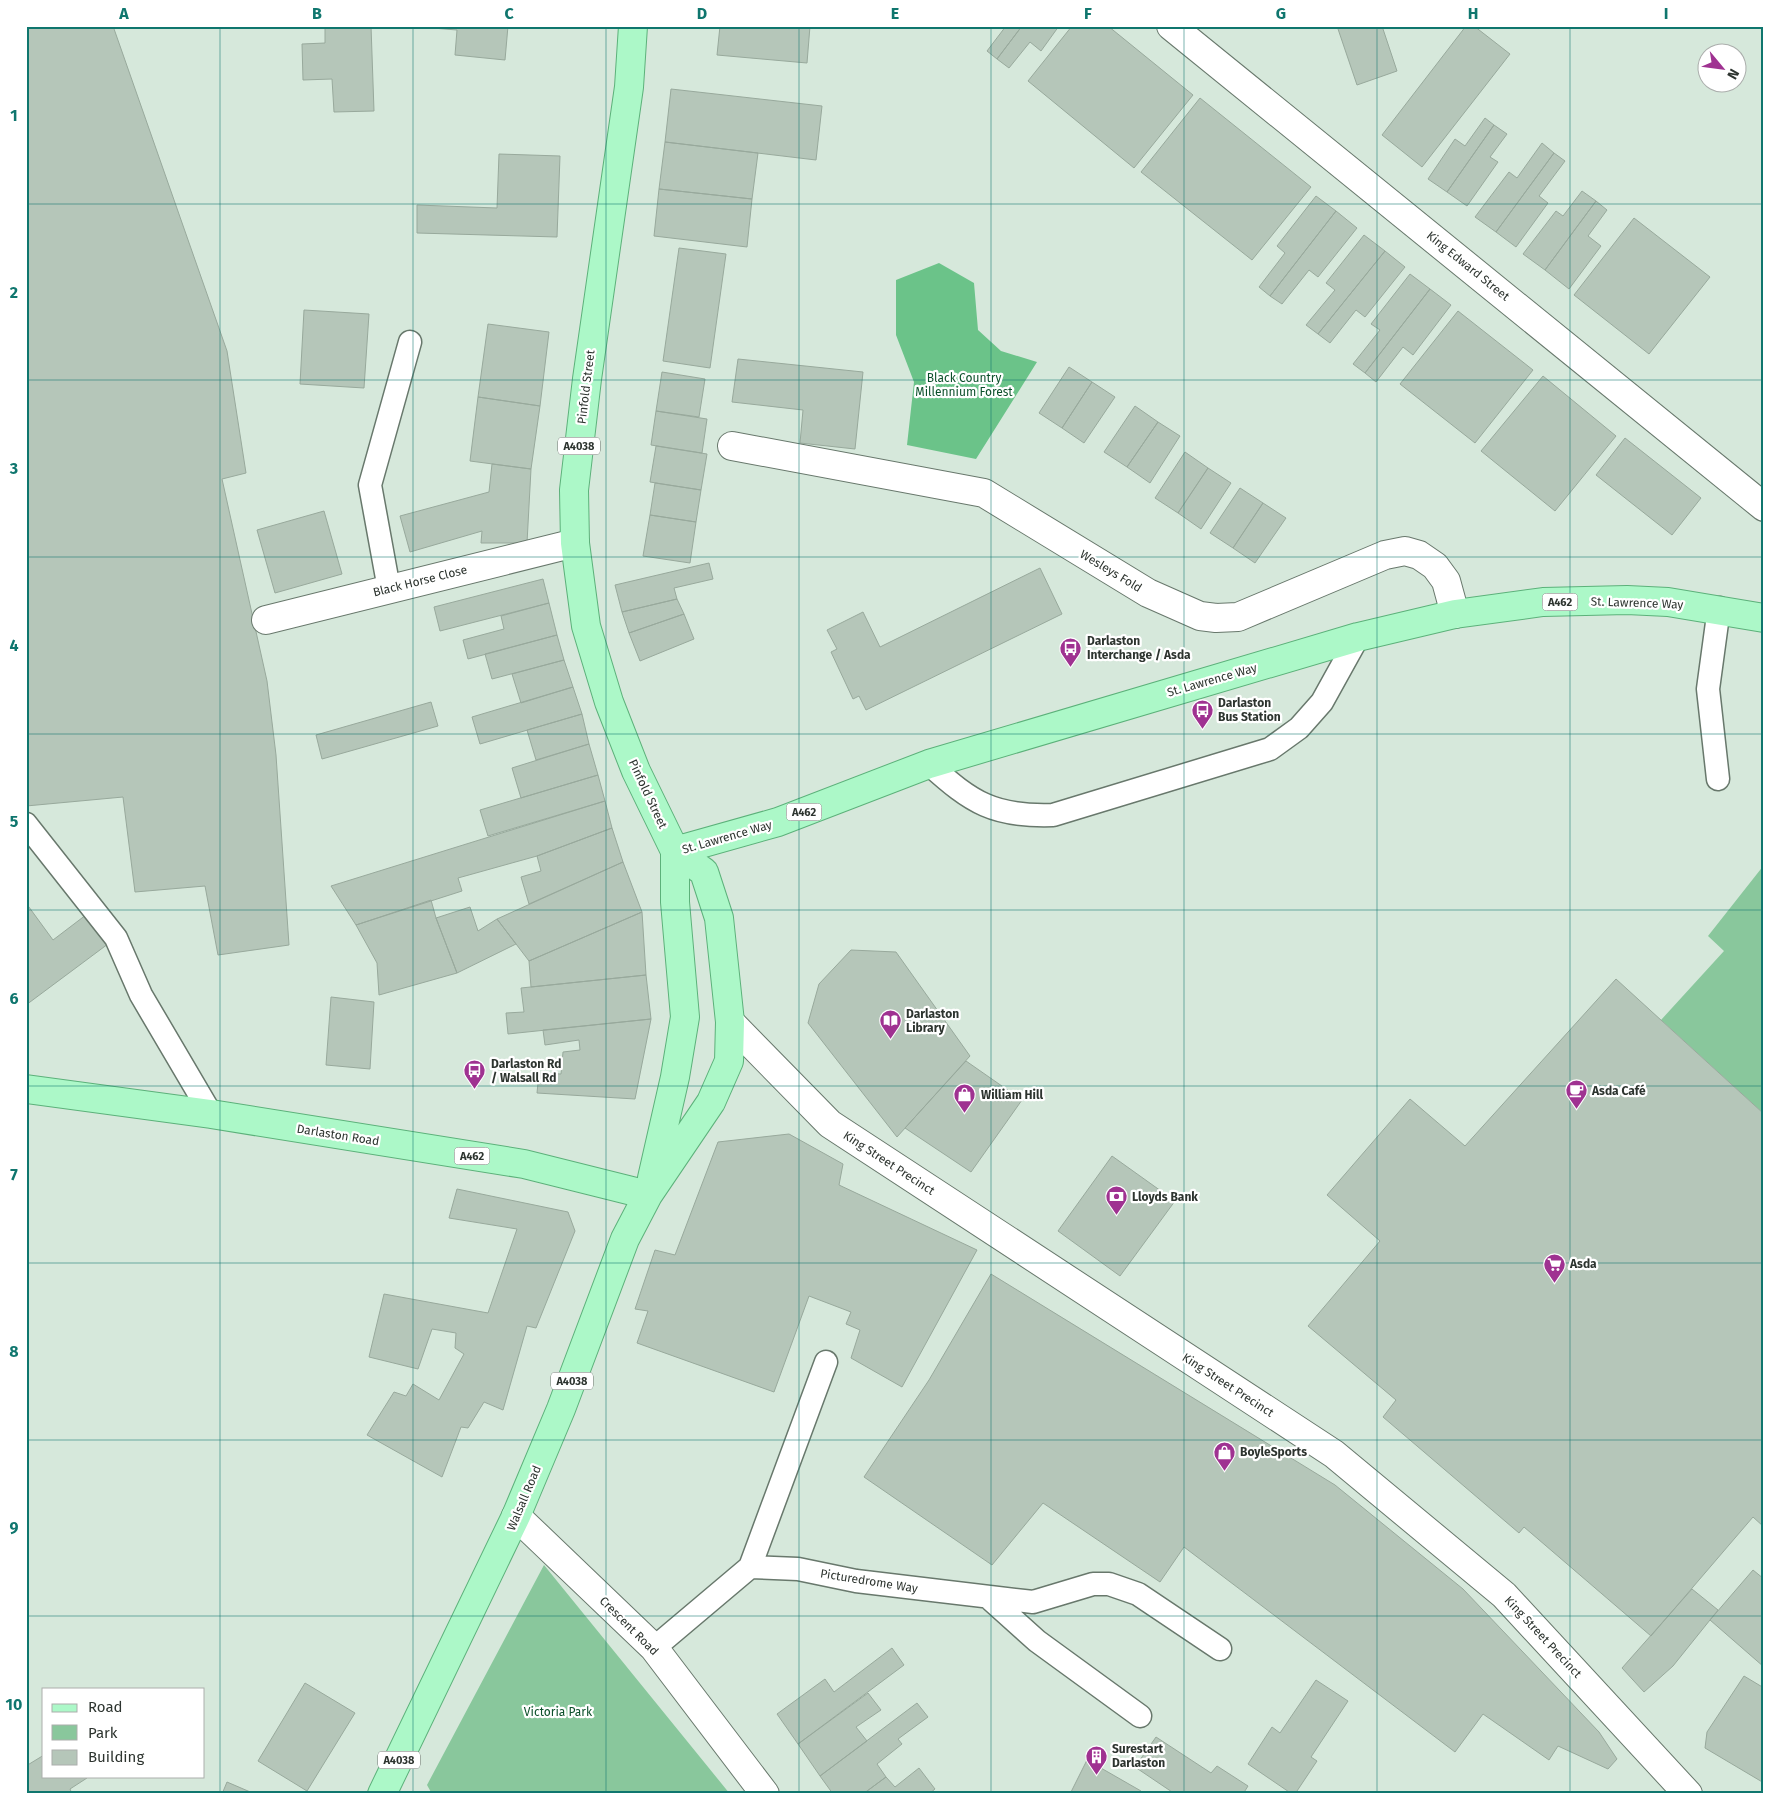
<svg xmlns="http://www.w3.org/2000/svg" width="1790" height="1820" viewBox="0 0 1790 1820" font-family="'Fira Sans',sans-serif">
	<style>
		.green { fill: #89c79c }
		.forest { fill: #6bc389 }
		.building { fill: #b5c6b9; stroke: #98a99c }
		.lines { fill: none; stroke-linecap: round; stroke-linejoin: round }
		.lane-casing { stroke: #68786c; stroke-width: 25 }
		.street-casing { stroke: #68786c; stroke-width: 30 }
		.secondary-casing { stroke: #68786c; stroke-width: 30 }
		.primary-casing { stroke: #5cb17a; stroke-width: 30 }
		.lane { stroke: #fff; stroke-width: 22 }
		.street { stroke: #fff; stroke-width: 28 }
		.secondary { stroke: #fff; stroke-width: 28 }
		.primary { stroke: #acf8c8; stroke-width: 28 }
		.grid { fill: none; stroke: #0f766e; stroke-width: 1; stroke-opacity: 0.55 }
		.labels { text-anchor: middle; dominant-baseline: central; stroke-width: 4.5; stroke-linejoin: round; paint-order: stroke }
		.shield { fill: #fff; stroke: #6c716d; stroke-width: 1 }
		.shield-label { font-size: 11px; font-weight: bold; fill: #2d342f }
		.street-label { font-size: 12px; fill: #2d342f; stroke: #fff }
		.park-label { font-size: 12px; fill: #0c502b; stroke: #fff }
		.poi-label { font-size: 12px; font-weight: bold; fill: #2d342f; stroke: #fff; text-anchor: start }
		.neatline { fill: none; stroke: #0f766e; stroke-width: 2 }
		.grid-label { font-size: 16px; text-anchor: middle; font-weight: bold; fill: #0f766e }
	</style>
	<rect width="100%" height="100%" fill="#d6e8db"/>
	<path class="green" d="M1764,865V1114L1661,1020L1724,951L1708,936Z
		M544,1565L730,1794H432L427,1785Z"/>
	<path class="forest" d="M939,263L974,283L978,330L1001,351L1037,362L976,459L907,445L914,382L896,335V280Z"/>
	<path class="building" d="M26,26H113L227,351L246,473L222,479L267,681L276,755L289,945L218,955L205,886L135,892L123,797L26,806Z
		M325,26H371L374,111L334,112L332,79L303,80L302,44L325,43Z
		M508,26L505,60L455,55L457,30L420,27Z
		M720,26H810L807,63L717,55Z
		M1006,26H1022L997,59L987,51Z
		M1022,26H1059L1041,51L1030,42L1009,68L997,59Z
		M1072,26H1108L1193,95L1134,168L1028,81Z
		M1337,26H1382L1397,71L1357,85Z
		M1466,26H1474L1510,54L1422,167L1382,135Z
		M671,89L822,106L816,160L665,142Z
		M1200,98L1311,187L1252,260L1141,172Z
		M1485,118L1494,125L1447,192L1428,179L1455,139L1465,146Z
		M1494,125L1507,134L1490,157L1498,162L1467,206L1447,192Z
		M665,142L758,153L752,199L659,189Z
		M1542,143L1554,153L1496,232L1475,217L1509,172L1517,178Z
		M1554,153L1565,161L1539,196L1548,203L1516,247L1496,232Z
		M499,154L560,156L557,237L417,233V205L497,208Z
		M659,189L752,199L747,247L654,236Z
		M1582,191L1596,201L1545,270L1523,254L1556,211L1563,216Z
		M1316,196L1336,211L1270,296L1259,287L1285,253L1277,246Z
		M1596,201L1607,210L1588,236L1601,246L1569,289L1545,270Z
		M1336,211L1357,228L1318,277L1309,270L1282,304L1270,296Z
		M1634,218L1710,277L1649,354L1574,295Z
		M1364,235L1385,251L1318,334L1306,325L1335,290L1326,283Z
		M679,248L726,254L710,368L663,361Z
		M1385,251L1405,267L1365,317L1356,310L1330,343L1318,334Z
		M1410,274L1430,289L1365,373L1353,364L1380,330L1371,324Z
		M1430,289L1451,305L1413,355L1403,347L1376,382L1365,373Z
		M304,310L369,314L364,388L300,384Z
		M1458,311L1533,370L1475,443L1400,384Z
		M488,324L549,332L540,406L478,397Z
		M738,359L863,372L855,449L800,443L803,410L732,402Z
		M1069,367L1092,382L1062,428L1039,413Z
		M662,372L705,379L699,417L656,411Z
		M1543,376L1616,436L1555,511L1481,451Z
		M1092,382L1115,397L1084,443L1062,428Z
		M478,397L540,406L531,469L470,461Z
		M1135,406L1158,422L1127,467L1104,452Z
		M656,411L707,419L702,453L651,445Z
		M1158,422L1180,436L1150,483L1127,467Z
		M1625,438L1701,498L1672,535L1596,475Z
		M656,446L707,454L701,490L650,482Z
		M1185,452L1208,468L1178,513L1155,498Z
		M492,464L531,469L527,543H481L482,531L410,552L400,516L489,492Z
		M1208,468L1231,483L1201,529L1178,513Z
		M655,483L701,490L696,522L650,515Z
		M1240,488L1263,503L1233,548L1210,533Z
		M1263,503L1286,518L1255,563L1233,548Z
		M324,511L342,574L275,593L257,530Z
		M650,515L696,522L690,563L643,556Z
		M709,563L713,579L674,588L677,599L622,612L615,585Z
		M1040,568L1062,614L866,710L859,696L853,699L831,652L837,649L827,630L863,612L880,647Z
		M543,579L549,603L440,631L434,607Z
		M677,599L684,614L629,633L622,612Z
		M549,603L557,635L468,659L463,640L504,629L501,616Z
		M684,614L694,639L640,661L629,633Z
		M557,635L564,660L492,679L485,654Z
		M564,660L573,687L521,703L512,674Z
		M573,687L582,714L480,744L472,717Z
		M431,702L438,726L322,759L316,735Z
		M582,714L589,744L536,760L527,730Z
		M589,744L598,775L521,798L512,768Z
		M598,775L605,801L488,836L480,810Z
		M605,801L612,828L537,856L458,878L462,891L356,925L331,886Z
		M612,828L623,862L529,904L521,877L541,871L537,856Z
		M623,862L642,912L529,961L497,919Z
		M431,900L436,918L457,973L379,995L377,963L356,925Z
		M26,903L53,940L99,905L116,938L26,1005Z
		M470,907L478,931L497,919L516,944L457,973L436,918Z
		M642,912L646,975L531,987L529,961Z
		M851,950L896,952L970,1056L897,1137L808,1023L819,984Z
		M646,975L651,1019L508,1034L506,1013L524,1012L521,988Z
		M1616,979L1764,1114V1527L1753,1517L1651,1636L1524,1527L1519,1533L1383,1417L1396,1400L1308,1326L1380,1241L1327,1195L1410,1099L1465,1146Z
		M331,997L374,1002L370,1069L326,1065Z
		M651,1019L635,1099L537,1093L539,1073L561,1074L563,1052L580,1050L579,1040L545,1045L543,1030Z
		M966,1061L1022,1100L971,1172L905,1128Z
		M789,1134L843,1164L839,1185L977,1250L902,1387L851,1358L860,1330L846,1324L851,1312L809,1296L774,1392L637,1343L648,1311L635,1309L655,1250L675,1255L718,1142Z
		M1112,1156L1175,1201L1120,1276L1058,1231Z
		M457,1189L568,1212L575,1231L536,1328L527,1326L503,1410L484,1402L468,1428L461,1427L442,1477L367,1435L394,1392L406,1396L413,1384L439,1400L464,1354L455,1348L456,1333L432,1329L418,1369L369,1357L384,1294L488,1313L517,1229L449,1218Z
		M991,1274L1335,1485L1463,1589L1599,1732L1617,1759L1608,1769L1558,1746L1549,1760L1483,1714L1455,1752L1184,1547L1160,1582L1043,1503L992,1565L864,1477L929,1380Z
		M1753,1570L1764,1579V1667L1710,1620Z
		M1692,1589L1718,1610L1673,1666L1644,1692L1622,1668Z
		M892,1648L904,1665L798,1744L777,1714L825,1679L834,1692Z
		M1744,1676L1764,1688V1783L1705,1748L1707,1732Z
		M1316,1680L1348,1701L1311,1757L1317,1761L1295,1794H1292L1248,1764L1272,1727L1280,1733Z
		M305,1683L355,1713L307,1791L258,1761Z
		M868,1693L881,1710L856,1727L867,1741L820,1776L798,1744Z
		M917,1703L928,1717L898,1739L902,1744L877,1764L886,1777L863,1794H833L820,1776Z
		M1156,1737L1211,1773L1217,1766L1248,1786L1243,1794H1175L1135,1767Z
		M44,1755V1776H86L87,1778L70,1789L72,1794H26V1766Z
		M1087,1760L1141,1791L1139,1794H1070Z
		M919,1768L935,1789L929,1794H863L886,1777L895,1787Z
		M227,1782L255,1794H222Z"/>
	<g class="lines">
		<defs>
			<path id="lane" d="M389,589L370,485L410,342
				M929,764C972,803 994,817 1053,815L1270,749L1299,728L1322,702L1358,637
				M1718,779L1708,689L1719,608
				M26,824L116,938L141,995L211,1114
				M750,1567L798,1569L856,1581L1033,1602L1093,1584H1109L1138,1594L1220,1649
				M988,1597L1037,1641L1140,1716
				M654,1648L750,1567L826,1362"/>
			<path id="street" d="M1171,26L1764,507
				M732,446L984,493L1148,593L1200,616L1216,618L1238,617L1385,555L1405,551L1419,555L1435,566L1446,581L1455,614
				M266,620L575,543
				M730,1022L830,1124L1334,1454L1504,1595L1688,1794"/>
			<path id="secondary" d="M516,1516L654,1648L765,1794"/>
			<path id="primary" d="M675,851L778,822L929,764L1358,637L1455,614L1543,602L1627,600L1668,602L1764,618
				M26,1089L211,1114L524,1164L648,1195
				M652,1178L675,1077L685,1017L675,902V851
				M382,1794L516,1516L561,1409L625,1239L648,1195L711,1102L729,1061L730,1022L719,918L704,872L675,851L636,771L609,702L586,626L575,543L574,490L587,379L629,87L633,26"/>
		</defs>
		<use href="#lane" class="lane-casing"/>
		<use href="#street" class="street-casing"/>
		<use href="#secondary" class="secondary-casing"/>
		<use href="#primary" class="primary-casing"/>
		<use href="#lane" class="lane"/>
		<use href="#street" class="street"/>
		<use href="#secondary" class="secondary"/>
		<use href="#primary" class="primary"/>
	</g>
	<path class="grid" d="M220,26V1794M413,26V1794M606,26V1794M799,26V1794M991,26V1794M1184,26V1794M1377,26V1794M1570,26V1794M26,204H1764M26,380H1764M26,557H1764M26,734H1764M26,910H1764M26,1086H1764M26,1263H1764M26,1440H1764M26,1616H1764"/>
	<defs>
		<symbol id="bus-pin" viewBox="-11 -11 22 30"><path d="M0 17L-7.5 6A9.5 9.5 0 1 1 7.5 6Z" fill="#9f3291" stroke="#fff"/><path d="M-5-6H5V4H4V6H2V4H-2V6H-4V4H-5ZM-3.5-4V0h7V-4ZM-3.5 1.2v1.5H-2V1.2ZM2 1.2v1.5H3.5V1.2Z" fill="#fff"/></symbol>
		<symbol id="library-pin" viewBox="-11 -11 22 30"><path d="M0 17L-7.5 6A9.5 9.5 0 1 1 7.5 6Z" fill="#9f3291" stroke="#fff"/><path d="M-6-4Q-3-5.5-.7-3.5V5Q-3 3-6 4ZM6-4Q3-5.5 .7-3.5V5Q3 3 6 4Z" fill="#fff"/></symbol>
		<symbol id="cafe-pin" viewBox="-11 -11 22 30"><path d="M0 17L-7.5 6A9.5 9.5 0 1 1 7.5 6Z" fill="#9f3291" stroke="#fff"/><path d="M-5.5-4.5H6V0H3Q3 3.5 0 3.5H-2.5Q-5.5 3.5-5.5 0ZM3-3.2v2h1.7v-2ZM-6 4.5H4V6H-6Z" fill="#fff"/></symbol>
		<symbol id="shop-pin" viewBox="-11 -11 22 30"><path d="M0 17L-7.5 6A9.5 9.5 0 1 1 7.5 6Z" fill="#9f3291" stroke="#fff"/><path d="M-5-2.5h2.3a2.7 3.5 0 0 1 5.4 0H5L5.5 6h-11ZM-1.5-2.5h3a1.5 2.3 0 0 0-3 0Z" fill="#fff"/></symbol>
		<symbol id="bank-pin" viewBox="-11 -11 22 30"><path d="M0 17L-7.5 6A9.5 9.5 0 1 1 7.5 6Z" fill="#9f3291" stroke="#fff"/><path d="M-6-4H6V4H-6ZM0-2.3a2.3 2.3 0 1 0 0 4.6a2.3 2.3 0 1 0 0-4.6Z" fill="#fff"/></symbol>
		<symbol id="supermarket-pin" viewBox="-11 -11 22 30"><path d="M0 17L-7.5 6A9.5 9.5 0 1 1 7.5 6Z" fill="#9f3291" stroke="#fff"/><path d="M-6-5.5h2.5l.6 2H6L4.5 2H-2.5L-4.4-4H-6ZM-1.5 3.2a1.3 1.3 0 1 0 .1 0ZM3 3.2a1.3 1.3 0 1 0 .1 0Z" fill="#fff"/></symbol>
		<symbol id="building-pin" viewBox="-11 -11 22 30"><path d="M0 17L-7.5 6A9.5 9.5 0 1 1 7.5 6Z" fill="#9f3291" stroke="#fff"/><path d="M-4-6H4V6H1V3H-1V6H-4ZM-2.5-4.3h1.7v1.8h-1.7ZM.8-4.3h1.7v1.8H.8ZM-2.5-1h1.7V.8h-1.7ZM.8-1h1.7V.8H.8Z" fill="#fff"/></symbol>
	</defs>
	<g fill-rule="evenodd">
		<use href="#bus-pin" x="1058" y="636" width="25" height="34"/>
		<use href="#bus-pin" x="1190" y="698" width="25" height="34"/>
		<use href="#library-pin" x="878" y="1008" width="25" height="34"/>
		<use href="#bus-pin" x="462" y="1058" width="25" height="34"/>
		<use href="#cafe-pin" x="1564" y="1078" width="25" height="34"/>
		<use href="#shop-pin" x="952" y="1082" width="25" height="34"/>
		<use href="#bank-pin" x="1104" y="1184" width="25" height="34"/>
		<use href="#supermarket-pin" x="1542" y="1252" width="25" height="34"/>
		<use href="#shop-pin" x="1212" y="1440" width="25" height="34"/>
		<use href="#building-pin" x="1084" y="1744" width="25" height="34"/>
	</g>
	<g class="labels">
		<g class="shield">
			<rect x="558" y="437.5" width="42" height="17" rx="4"/>
			<rect x="1542.5" y="593.5" width="35" height="17" rx="4"/>
			<rect x="786.5" y="803.5" width="35" height="17" rx="4"/>
			<rect x="454.5" y="1147.5" width="35" height="17" rx="4"/>
			<rect x="551" y="1372.5" width="42" height="17" rx="4"/>
			<rect x="378" y="1751.5" width="42" height="17" rx="4"/>
		</g>
		<g class="shield-label">
			<text x="579" y="446">A4038</text>
			<text x="1560" y="602">A462</text>
			<text x="804" y="812">A462</text>
			<text x="472" y="1156">A462</text>
			<text x="572" y="1381">A4038</text>
			<text x="399" y="1760">A4038</text>
		</g>
		<g class="street-label">
			<text transform="translate(1468 266) rotate(39)">King Edward Street</text>
			<text transform="translate(586 387) rotate(-83)">Pinfold Street</text>
			<text transform="translate(1111 571) rotate(31)">Wesleys Fold</text>
			<text transform="translate(420 581) rotate(-14)">Black Horse Close</text>
			<text transform="translate(1637 603) rotate(2)">St. Lawrence Way</text>
			<text transform="translate(1212 680) rotate(-16)">St. Lawrence Way</text>
			<text transform="translate(648 794) rotate(65)">Pinfold Street</text>
			<text transform="translate(727 837) rotate(-16)">St. Lawrence Way</text>
			<text transform="translate(338 1135) rotate(9)">Darlaston Road</text>
			<text transform="translate(889 1163) rotate(33)">King Street Precinct</text>
			<text transform="translate(1228 1385) rotate(33)">King Street Precinct</text>
			<text transform="translate(524 1498) rotate(-67)">Walsall Road</text>
			<text transform="translate(869 1581) rotate(9)">Picturedrome Way</text>
			<text transform="translate(629 1626) rotate(45)">Crescent Road</text>
			<text transform="translate(1543 1637) rotate(47)">King Street Precinct</text>
		</g>
		<g class="park-label">
			<text x="964" y="378">Black Country<tspan x="964" dy="14">Millennium Forest</tspan></text>
			<text x="558" y="1712">Victoria Park</text>
		</g>
		<g class="poi-label">
			<text x="1087" y="641">Darlaston<tspan x="1087" dy="14">Interchange / Asda</tspan></text>
			<text x="1218" y="703">Darlaston<tspan x="1218" dy="14">Bus Station</tspan></text>
			<text x="906" y="1014">Darlaston<tspan x="906" dy="14">Library</tspan></text>
			<text x="491" y="1064">Darlaston Rd<tspan x="491" dy="14">/ Walsall Rd</tspan></text>
			<text x="1592" y="1091">Asda Café</text>
			<text x="981" y="1095">William Hill</text>
			<text x="1132" y="1197">Lloyds Bank</text>
			<text x="1570" y="1264">Asda</text>
			<text x="1240" y="1452">BoyleSports</text>
			<text x="1112" y="1749">Surestart<tspan x="1112" dy="14">Darlaston</tspan></text>
		</g>
	</g>
	<rect width="1790" height="1820" fill="none" stroke="#ffffff" stroke-width="55"/>
	<rect x="42" y="1688" width="162" height="90" fill="#ffffff" stroke="#abaeac"/>
	<rect x="52" y="1704" width="25" height="8" fill="#acf8c8" stroke="#abaeac"/>
	<text x="88" y="1712" font-size="15" fill="#2d342f">Road</text>
	<rect x="52" y="1725" width="25" height="15" fill="#89c79c" stroke="#abaeac"/>
	<text x="88" y="1738" font-size="15" fill="#2d342f">Park</text>
	<rect x="52" y="1750" width="25" height="15" fill="#b5c6b9" stroke="#abaeac"/>
	<text x="88" y="1762" font-size="15" fill="#2d342f">Building</text>
	<g transform="translate(1722 68) rotate(119)"><circle r="24" fill="#ffffff" stroke="#abaeac"/>
	<path d="M0-4L9 19L0 12L-9 19Z" fill="#9f3291"/>
	<text y="-8" font-size="14" font-weight="bold" text-anchor="middle" fill="#2d342f">N</text>
	</g>
	<rect x="28" y="28" width="1734" height="1764" class="neatline"/>
	<g class="grid-label">
		<text x="124" y="19">A</text>
		<text x="317" y="19">B</text>
		<text x="509" y="19">C</text>
		<text x="702" y="19">D</text>
		<text x="895" y="19">E</text>
		<text x="1088" y="19">F</text>
		<text x="1281" y="19">G</text>
		<text x="1473" y="19">H</text>
		<text x="1666" y="19">I</text>
		<text x="14" y="121">1</text>
		<text x="14" y="298">2</text>
		<text x="14" y="474">3</text>
		<text x="14" y="651">4</text>
		<text x="14" y="827">5</text>
		<text x="14" y="1004">6</text>
		<text x="14" y="1180">7</text>
		<text x="14" y="1357">8</text>
		<text x="14" y="1533">9</text>
		<text x="14" y="1710">10</text>
	</g>
</svg>
